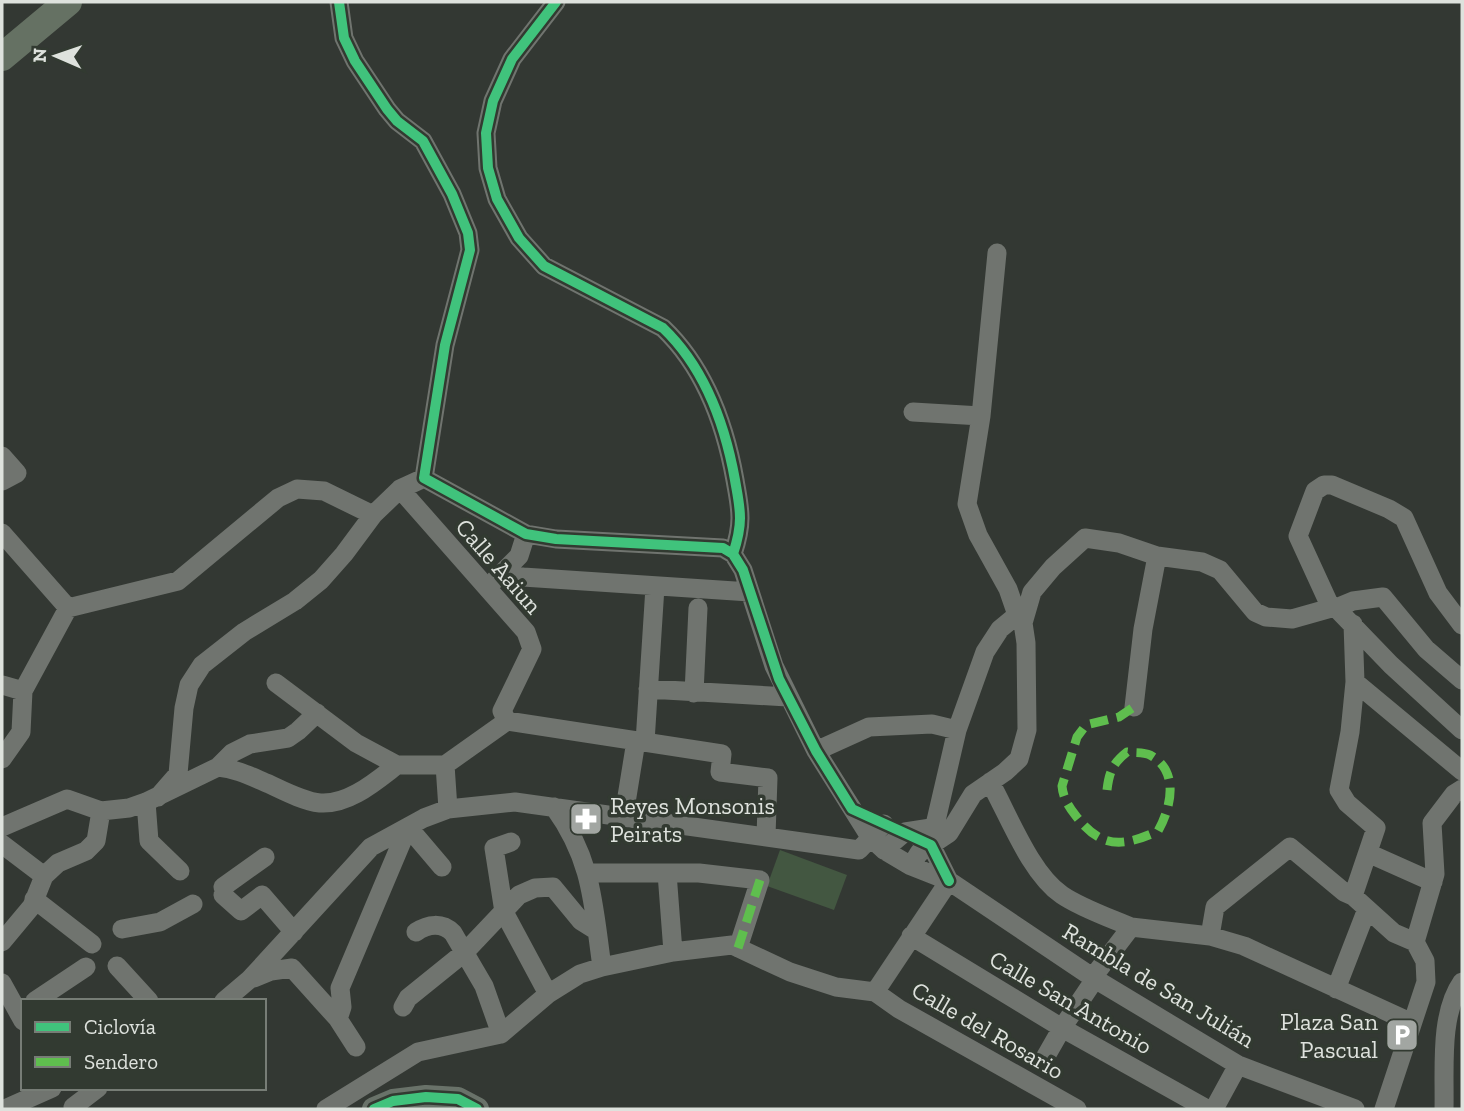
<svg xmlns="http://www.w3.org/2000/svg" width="1464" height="1111" viewBox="0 0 1464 1111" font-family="'Zilla Slab',serif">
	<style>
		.green { fill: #435741 }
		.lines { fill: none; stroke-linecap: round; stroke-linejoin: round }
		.minor { stroke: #70746f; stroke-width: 19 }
		.major { stroke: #697269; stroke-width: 24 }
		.highway { stroke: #657163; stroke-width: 28 }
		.quiet { stroke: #5fbe4e; stroke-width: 9; stroke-dasharray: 18 9; stroke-linecap: butt }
		.cycleway-casing { stroke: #323a31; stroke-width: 15 }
		.cycleway { stroke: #40c37c; stroke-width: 10 }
		.labels { text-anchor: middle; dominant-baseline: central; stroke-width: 7; stroke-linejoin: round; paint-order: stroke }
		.street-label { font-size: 24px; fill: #dee2dd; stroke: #323a31 }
		.poi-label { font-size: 24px; fill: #dee2dd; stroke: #323a31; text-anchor: start }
	</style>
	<rect width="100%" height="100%" fill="#333833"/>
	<path class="green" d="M780,850L847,875L834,910L767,886Z"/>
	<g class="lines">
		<path class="minor" d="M339,2L344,38L355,61L387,109L397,121L423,141L452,194L468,233L470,250L445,345L424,478L526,534L556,539L723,548L733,554L743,570L774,666L816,751L870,837L884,850L911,866L949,881L1095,979L1238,1065L1355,1109
			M556,2L512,59L493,101L486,133L488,168L497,199L519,238L544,266L663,328C705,368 725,424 735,480C737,492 740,505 740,518C740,531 737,542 733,554
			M997,253L981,416L967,504L978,535L1008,589L1017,615
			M913,412L981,416
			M2,456L17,473L2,481
			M400,489L526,632L532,649L502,711L507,721
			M2,533L68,608
			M503,573L523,577L750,592
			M495,580L519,556L526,534
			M1336,608L1353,601L1383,597L1426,649L1462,680
			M1023,623L1032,592L1053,567L1085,538L1119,543L1157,556L1202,562L1220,570L1255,612L1266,617L1292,619L1331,608
			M1353,624L1355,682L1350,732L1339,790L1347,803L1376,828L1353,896
			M1462,625L1438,593L1404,518L1389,509L1332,485H1324L1315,491L1298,536L1331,608H1336L1391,665L1462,730
			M1355,682L1462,771
			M276,683L356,743L397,765H445
			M2,685L23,691
			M648,689L788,697
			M694,693L698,608
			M1134,707L1143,629L1157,556
			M645,742L655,587
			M816,751L869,727L932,724L957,730
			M2,759L21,732L23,691L68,608L178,581L278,498L297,489L324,491L373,515
			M445,765L507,721L722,754L720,772L768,778L766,836
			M445,765L448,809
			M218,767C237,769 252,777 269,784C284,791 303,801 320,803C349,805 376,781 397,765
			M990,782C1009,816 1030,873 1062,895C1081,908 1110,918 1131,927
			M158,797L178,774L184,708L189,685L202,665L244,632L295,601L321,580L344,554L373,515L400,489L424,478
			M146,802L149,841L180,871
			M554,807C593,861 593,904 602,967
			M624,815L636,741
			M2,827L67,799L101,811L129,808L146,802L218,767L232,753L250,744L288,738L298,731L317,713
			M920,839L931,845L949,881
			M511,842L494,848L504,912L548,994
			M2,844L44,876
			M884,850L905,832L931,828L935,825L957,730L985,652L1000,629L1017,615L1023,623L1026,643L1027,730L1019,759L1005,772L973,794L949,833L919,853L911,866
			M1368,853L1433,882
			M588,873H699L760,880L738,948
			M667,873L673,952
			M223,887L265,857
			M223,895L241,911L262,895L294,932
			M34,899L92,944
			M122,929L160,922L193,904
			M416,932C428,924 442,922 453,933L484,986L501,1034
			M911,936L1062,1028L1207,1109
			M1210,936L1215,907L1290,847L1344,892L1353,896L1394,933L1415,942L1425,961L1426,982L1384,1109
			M2,942L32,906L44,876L58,863L86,851L96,841L101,811
			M1415,942L1435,874L1432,823L1454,794L1462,789
			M117,966L149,1001
			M1093,977L1131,927L1210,936L1244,946L1412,1023
			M254,978L271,971L292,968L338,1019L356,1047
			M2,983L23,1021
			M1336,989L1367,909
			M875,992L899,1009L1077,1109
			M35,1001L86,967
			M224,1001L250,979L371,847L424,818L448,809L515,802L859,850L884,824
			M403,1007L408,998L465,952L519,895L535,888L553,887L581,921L597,931
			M338,1019L342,1007L340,988L408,827L442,867
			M1042,1063L1062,1028L1095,979
			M73,1107L98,1088
			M5,1109L52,1088
			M326,1109L418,1052L501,1034L548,994L580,974L602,967L673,952L732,945L790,972L836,987L875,992L949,881
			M1214,1109L1238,1065
			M1444,1109C1445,1070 1439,1015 1462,982"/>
		<path class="major" d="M374,1109L393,1101L426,1097L458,1099L477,1109"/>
		<path class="highway" d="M2,57L68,2"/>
		<path class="quiet" d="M1107,790C1109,772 1113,763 1127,752C1134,753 1144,752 1150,755C1180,771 1171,808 1158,831C1123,847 1101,849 1076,816C1069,807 1063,798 1062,786L1077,737L1086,725L1119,717L1134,707
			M738,948L760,880"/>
		<defs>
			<path id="cycleway" d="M339,2L344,38L355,61L387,109L397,121L423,141L452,194L468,233L470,250L445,345L424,478L526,534L556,539L723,548L733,554L743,570L779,679L816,751L852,809L931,845L949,881
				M556,2L512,59L493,101L486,133L488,168L497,199L519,238L544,266L663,328C705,368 725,424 735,480C737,492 740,505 740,518C740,531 737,542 733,554
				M374,1109L393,1101L426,1097L458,1099L477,1109"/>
		</defs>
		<use href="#cycleway" class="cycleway-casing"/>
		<use href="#cycleway" class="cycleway"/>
	</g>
	<defs>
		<symbol id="pharmacy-square" viewBox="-11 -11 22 22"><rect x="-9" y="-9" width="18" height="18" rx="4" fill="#a2a6a2" stroke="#323a31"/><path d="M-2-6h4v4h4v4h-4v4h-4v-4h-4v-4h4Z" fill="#fff"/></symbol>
		<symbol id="parking-square" viewBox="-11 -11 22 22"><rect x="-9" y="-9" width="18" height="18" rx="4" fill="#a2a6a2" stroke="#323a31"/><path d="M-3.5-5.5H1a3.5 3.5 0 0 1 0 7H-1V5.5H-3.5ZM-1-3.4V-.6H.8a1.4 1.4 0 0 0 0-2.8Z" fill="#fff"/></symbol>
	</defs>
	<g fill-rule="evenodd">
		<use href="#pharmacy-square" x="567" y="800" width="38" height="38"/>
		<use href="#parking-square" x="1383" y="1016" width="38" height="38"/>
	</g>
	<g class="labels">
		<g class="street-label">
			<text transform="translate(499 566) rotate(49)">Calle Aaiun</text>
			<text transform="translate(1159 985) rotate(31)">Rambla de San Julián</text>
			<text transform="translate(1071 1002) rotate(30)">Calle San Antonio</text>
			<text transform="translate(988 1030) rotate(30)">Calle del Rosario</text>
		</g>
		<g class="poi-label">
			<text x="610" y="805">Reyes Monsonis<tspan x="610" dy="28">Peirats</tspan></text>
			<text x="1378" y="1021" text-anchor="end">Plaza San<tspan x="1378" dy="28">Pascual</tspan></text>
		</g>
	</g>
	<rect width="1464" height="1111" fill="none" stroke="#dee2dd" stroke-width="7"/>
	<rect x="21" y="999" width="245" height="91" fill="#323a31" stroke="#777d76" stroke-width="2"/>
	<rect x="35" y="1022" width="35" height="10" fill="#40c37c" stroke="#777d76" stroke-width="2"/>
	<text x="84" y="1034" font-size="21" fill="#dee2dd">Ciclovía</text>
	<rect x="35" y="1057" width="35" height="10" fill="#5fbe4e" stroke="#777d76" stroke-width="2"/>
	<text x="84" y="1069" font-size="21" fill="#dee2dd">Sendero</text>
	<g transform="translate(56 56) rotate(272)" stroke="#323a31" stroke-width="5" paint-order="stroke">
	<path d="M0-5L12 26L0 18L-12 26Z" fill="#dee2dd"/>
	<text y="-10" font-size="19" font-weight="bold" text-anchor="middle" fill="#dee2dd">N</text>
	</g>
</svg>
